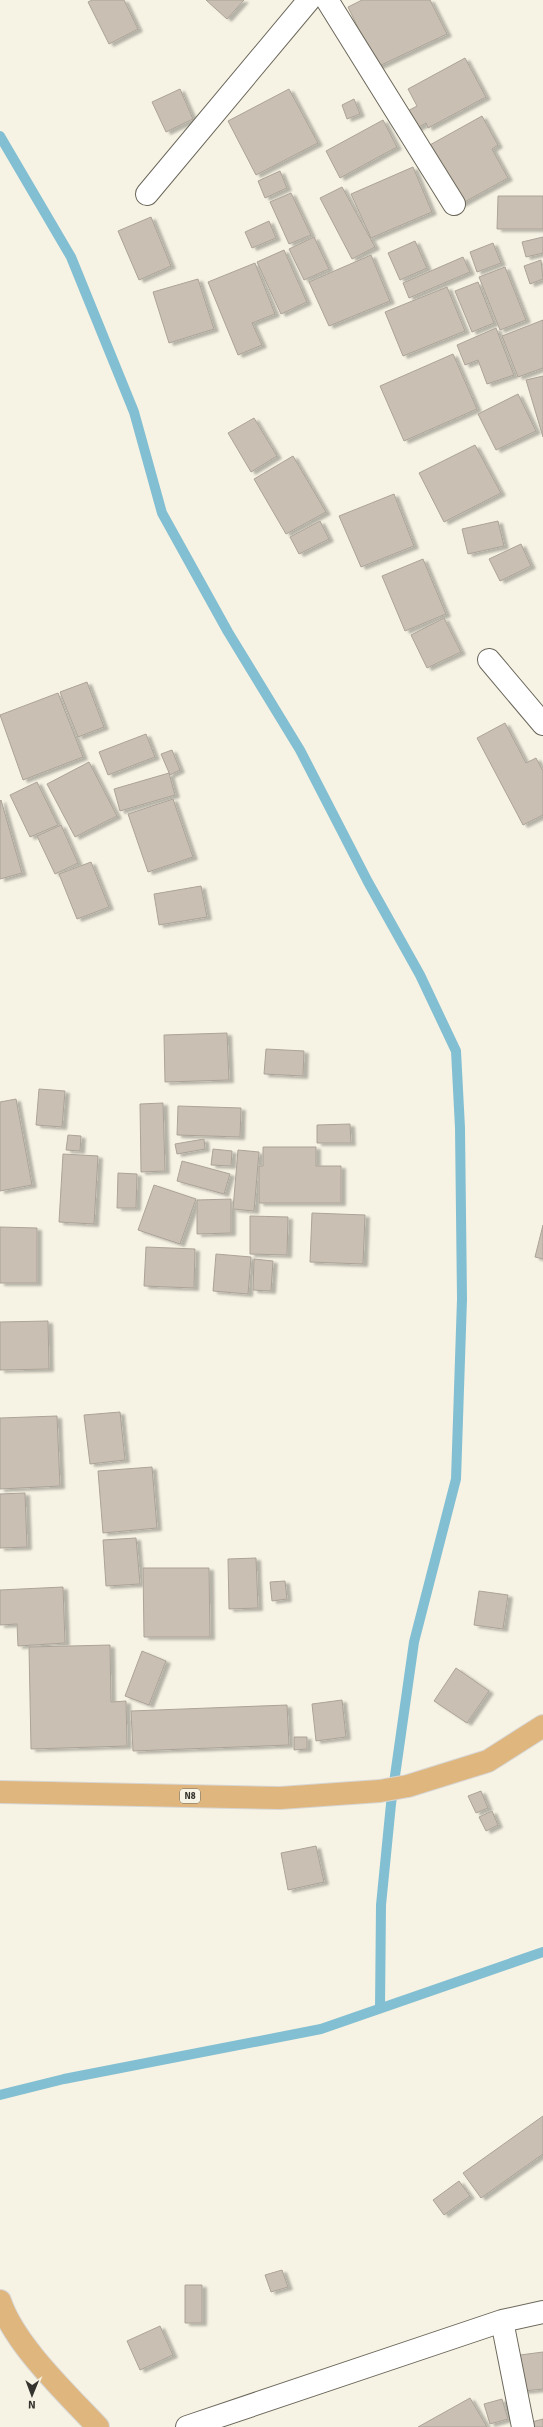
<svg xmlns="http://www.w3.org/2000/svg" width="543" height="2427" viewBox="0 0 543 2427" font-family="Signika,sans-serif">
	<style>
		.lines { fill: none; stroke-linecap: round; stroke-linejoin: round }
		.stream { stroke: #83bfd2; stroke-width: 10 }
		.building { fill: #c9bfb3; stroke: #aca398; filter: url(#shadow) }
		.minor-casing { stroke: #6b675b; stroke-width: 24 }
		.major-casing { stroke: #d7d6d5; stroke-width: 24 }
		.minor { stroke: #fff; stroke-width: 22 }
		.major { stroke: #dfb67d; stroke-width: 22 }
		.labels { text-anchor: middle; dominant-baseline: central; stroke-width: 3; stroke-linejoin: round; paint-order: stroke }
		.shield { fill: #f7f3e4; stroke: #6f6d65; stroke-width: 1 }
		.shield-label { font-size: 9px; font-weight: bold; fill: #35332e }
	</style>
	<defs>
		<filter id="shadow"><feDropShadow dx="4.5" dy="2.5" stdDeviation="1" flood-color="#0004"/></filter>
	</defs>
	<rect width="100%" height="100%" fill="#f7f3e4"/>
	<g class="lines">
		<path class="stream" d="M0,136L71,257L134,412L162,513L228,632L300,750L368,882L420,975L456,1051L460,1128L462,1299L456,1479L414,1642L391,1804L381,1905L380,2008
			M0,2095L64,2079L321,2029L543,1952"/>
	</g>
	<path class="building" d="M92,0H124L138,29L109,44L88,2Z
		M206,0H244L227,19Z
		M362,0H430L447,34L377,67L348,7Z
		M465,58L486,97L428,128L426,123L412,131L402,114L417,106L408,89Z
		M180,89L193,119L166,132L152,102Z
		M289,89L318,143L256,175L228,121Z
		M354,99L360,114L347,119L342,105Z
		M482,116L498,145L492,149L508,178L461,204L428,146Z
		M383,120L397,147L340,178L326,151Z
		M413,167L432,212L371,238L351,194Z
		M280,171L287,188L265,198L258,181Z
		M342,187L375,247L352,259L320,198Z
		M291,193L311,235L289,244L270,202Z
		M498,196H543V229H497Z
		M151,217L171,266L139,280L118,231Z
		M269,221L276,238L252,248L245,232Z
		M314,237L329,269L304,280L289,249Z
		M543,237V253L526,257L522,242Z
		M415,241L427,268L400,280L388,253Z
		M493,243L501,263L477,272L470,252Z
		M284,250L307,302L281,314L257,262Z
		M371,255L390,301L329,326L309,282Z
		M463,257L470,272L409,298L403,283Z
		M541,260L543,279L530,284L524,266Z
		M255,263L275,314L252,323L262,345L238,355L208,282Z
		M505,267L526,320L500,330L479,277Z
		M198,279L214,329L169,343L153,292Z
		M478,282L494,323L472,332L455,291Z
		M447,287L465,331L403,356L385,312Z
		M543,320V368L518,377L502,336Z
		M496,328L514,375L487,384L478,360L465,365L457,345Z
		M453,354L477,409L404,441L380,386Z
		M543,376V437L526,380Z
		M518,394L536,431L496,450L478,414Z
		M254,418L277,456L251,472L228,433Z
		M475,445L501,493L444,522L419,473Z
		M293,456L326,512L286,534L254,479Z
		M394,494L414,546L361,567L339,516Z
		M320,521L329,539L299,554L290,537Z
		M498,521L504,546L468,554L462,529Z
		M521,544L531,566L500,581L489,559Z
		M423,559L446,614L405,631L382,576Z
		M444,618L461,652L427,668L411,635Z
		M87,682L104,727L78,737L60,692Z
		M58,693L83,757L23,780L0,715Z
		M505,723L526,763L536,758L543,771V815L523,825L477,738Z
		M146,734L155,757L108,775L99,752Z
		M172,750L180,770L170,775L161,754Z
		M89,762L117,816L75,837L47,784Z
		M169,773L175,795L120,811L114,789Z
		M37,782L58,825L30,837L10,795Z
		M173,799L193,857L148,872L128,814Z
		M1,800L22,873L0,879V801Z
		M61,825L78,863L55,874L37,836Z
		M91,862L109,907L77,919L59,874Z
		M201,886L207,917L159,925L154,894Z
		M227,1033L229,1080L165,1082L164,1035Z
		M266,1049L304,1051L303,1076L264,1074Z
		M39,1089L65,1091L62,1127L36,1125Z
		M16,1099L32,1185L0,1191V1102Z
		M163,1103L165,1171L141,1172L140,1104Z
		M178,1106L241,1108L240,1137L177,1135Z
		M350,1124L351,1143H317V1125Z
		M68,1135L81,1136L80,1151L66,1150Z
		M204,1139L205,1149L177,1154L175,1144Z
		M263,1147H316V1166H341V1203H259V1166H263Z
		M213,1149L232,1151L231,1166L211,1165Z
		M238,1150L259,1152L254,1211L233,1209Z
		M63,1154L98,1156L94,1224L59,1222Z
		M182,1161L230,1174L224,1194L177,1181Z
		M118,1173L137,1174L136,1208H117Z
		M154,1185L196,1199L180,1244L138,1230Z
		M231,1199V1233L197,1234V1200Z
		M312,1213L365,1215L363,1264L310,1262Z
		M250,1216L288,1217L287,1255L250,1254Z
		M543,1225V1259L535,1257Z
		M0,1227L37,1228V1283H0Z
		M146,1247L195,1249L194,1288L144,1286Z
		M216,1254L251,1257L248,1294L213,1291Z
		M254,1259L273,1261L271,1291L253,1290Z
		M48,1321L49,1369L0,1370V1322Z
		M120,1412L125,1460L90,1464L84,1415Z
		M57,1416L60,1486L0,1489V1418Z
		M152,1467L157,1528L103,1533L98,1471Z
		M25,1493L27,1547L0,1548V1494Z
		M136,1538L140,1584L106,1586L103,1540Z
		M256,1558L258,1608L229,1609L228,1559Z
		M143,1568H209L210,1637H144Z
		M285,1581L287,1599L272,1601L270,1582Z
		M63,1587L65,1643L18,1646L17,1624L0,1625V1590Z
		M479,1591L508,1595L503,1629L474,1625Z
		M110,1645L111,1702L126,1701L127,1746L31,1749L29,1647Z
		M142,1651L166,1661L149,1705L125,1696Z
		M456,1668L489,1691L467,1723L434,1701Z
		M342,1700L346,1737L316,1741L312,1704Z
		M287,1705L289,1745L133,1751L131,1711Z
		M294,1737H307V1749L294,1750Z
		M481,1791L488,1808L476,1813L468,1796Z
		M492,1811L498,1825L486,1831L479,1817Z
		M316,1846L324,1882L288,1890L281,1853Z
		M543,2116V2154L481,2198L463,2173Z
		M459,2181L470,2196L444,2215L433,2200Z
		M282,2270L288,2287L271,2292L265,2275Z
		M185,2285H202V2323H185Z
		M160,2326L173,2355L140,2370L127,2341Z
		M543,2352V2389L523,2391L520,2355Z
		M470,2398L487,2427H418Z
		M502,2399L508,2419L490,2424L484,2404Z
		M543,2419V2427H525L524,2424Z"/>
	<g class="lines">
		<defs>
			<path id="minor" d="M327,0L454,204
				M147,194L309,0
				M489,660L543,724
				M502,2321L523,2427
				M187,2427L502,2321L543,2312"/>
			<path id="major" d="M0,1792L280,1798L380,1791L408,1786L488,1761L543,1726
				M0,2301C14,2344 66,2393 98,2427"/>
		</defs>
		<use href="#minor" class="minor-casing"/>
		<use href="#major" class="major-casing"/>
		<use href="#minor" class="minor"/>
		<use href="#major" class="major"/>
	</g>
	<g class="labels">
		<rect class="shield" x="180" y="1789" width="20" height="14" rx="3"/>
		<g class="shield-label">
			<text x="190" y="1796">N8</text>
		</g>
	</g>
	<g transform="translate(32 2395) rotate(181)" stroke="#f7f3e4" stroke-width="3" paint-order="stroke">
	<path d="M0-3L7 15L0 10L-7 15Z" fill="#35332e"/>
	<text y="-6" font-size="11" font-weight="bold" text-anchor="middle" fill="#35332e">N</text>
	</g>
</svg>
